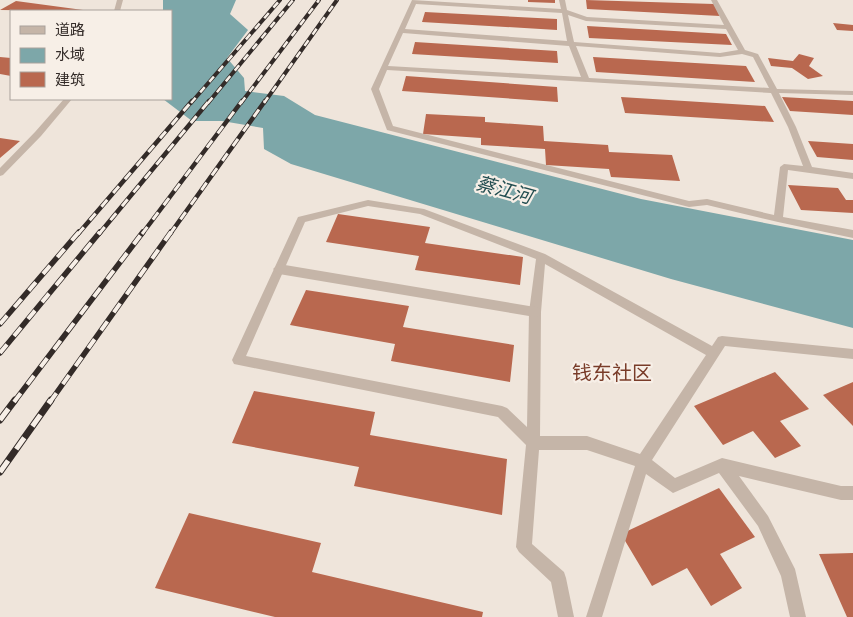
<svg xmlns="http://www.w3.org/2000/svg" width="853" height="617" viewBox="0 0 853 617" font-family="Helvetica,'Noto Sans SC',sans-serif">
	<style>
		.water { fill: #7da7a9 }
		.building { fill: #b9684f }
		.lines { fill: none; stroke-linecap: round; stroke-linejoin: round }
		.lane { fill: #c5b5a8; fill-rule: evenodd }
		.street { fill: #c5b5a8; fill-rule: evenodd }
		.rail-far3-casing { stroke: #332b28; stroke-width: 4 }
		.rail-far2-casing { stroke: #332b28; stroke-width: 4.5 }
		.rail-far1-casing { stroke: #332b28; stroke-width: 5.5 }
		.rail-casing { stroke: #332b28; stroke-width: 7 }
		.rail-far3 { stroke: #f7efe7; stroke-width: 2.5; stroke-dasharray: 7; stroke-linecap: butt }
		.rail-far2 { stroke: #f7efe7; stroke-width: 3; stroke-dasharray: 9; stroke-linecap: butt }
		.rail-far1 { stroke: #f7efe7; stroke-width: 4; stroke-dasharray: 11; stroke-linecap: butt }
		.rail { stroke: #f7efe7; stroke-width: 5; stroke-dasharray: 14; stroke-linecap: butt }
		.labels { text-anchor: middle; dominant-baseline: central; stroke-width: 4.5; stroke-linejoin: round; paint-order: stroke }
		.water-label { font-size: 19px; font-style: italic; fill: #224d50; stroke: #f7efe7 }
		.quarter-label { font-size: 20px; fill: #793c29; stroke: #f7efe7 }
	</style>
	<rect width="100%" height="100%" fill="#efe5db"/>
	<path class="water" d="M163,0H236L230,14L248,30L227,58L244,78L245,91L284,96L315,115L641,199L853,240V328L671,279L291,164L264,149L263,128L222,121H192L163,99H171V11H163Z"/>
	<path class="building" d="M528,0H555V3L528,2Z
		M586,0L714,4L720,16L587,9Z
		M16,1L83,10V11L0,10Z
		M425,12L557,19V30L422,22Z
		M833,23L853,25V31L837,30Z
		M587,26L726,34L732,45L589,38Z
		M415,42L557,51L558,63L412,54Z
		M799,54L814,58L809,66L823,76L808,79L792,68L771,66L768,58L793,61Z
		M0,57L11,58V76L0,74Z
		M593,57L746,66L755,82L596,72Z
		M406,76L557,87L558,102L402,91Z
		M621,97L765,106L774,122L625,113Z
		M782,97L853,101V115L790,111Z
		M426,114L485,117V122L543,126L544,141L608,145L609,152L672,155L680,181L611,177L609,169L546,165L545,149L481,145V138L423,134Z
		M0,138L20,141L0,158Z
		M808,141L853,144V160L817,157Z
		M788,185L838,188L846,200H853V213L801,210Z
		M338,214L430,227L425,243L523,257L520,285L415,270L419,256L326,242Z
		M306,290L409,306L403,327L514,345L510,382L391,361L395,344L290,325Z
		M775,372L809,409L780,421L801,446L775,458L753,431L723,445L694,406Z
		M853,382V426L823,395Z
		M254,391L375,412L370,435L507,459L502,515L354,486L359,467L232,443Z
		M719,488L755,537L720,554L742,588L711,606L687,568L652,586L621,534Z
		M189,513L321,543L312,572L483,612L482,617H275L155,588Z
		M853,553V617H847L819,554Z"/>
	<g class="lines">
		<path class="lane" d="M117,0H123L120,11H114Z
			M412,0L561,9L559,0H565L567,10L587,17L724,25L711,0H717L745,50L758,54L777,89L853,91V95L779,93L796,127L812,167L853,173V179L788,170L783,217L853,230V238L778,222L707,205L689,207L387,130L371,89ZM416,4L562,13L567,41L405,29ZM568,15L586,21L726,29L738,50L720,53L574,42ZM403,33L569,46L581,77L388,66ZM576,46L720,57L742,54L753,57L769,88L589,78ZM387,70L771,93L788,127L803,166L784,164L780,167L774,215L707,199L689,201L393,126L379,89Z
			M64,99H72L41,136L3,175L0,176V168L35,132Z
			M368,200L424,209L545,254L712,346L718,337L722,336L853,349V359L725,346L652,460L675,478L722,458L841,486H853V500H841L739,476L768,516L795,569L806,617H790L781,576L758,526L719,473L673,493L646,474L602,617H586L635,466L587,450H539L532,544L564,572L566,578L574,617H558L551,582L519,552L516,547L526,445L498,417L234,364L232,360L298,217ZM368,206L420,214L536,259L529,312L527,427L507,408L502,406L246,356L305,222ZM545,264L706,355L640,454L587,436H540L541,312Z"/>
		<path class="street" d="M279,264L535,307L539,308L541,312L539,316L535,317L279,274L273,269Z"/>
		<defs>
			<path id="rail-far3" d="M191,103L280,0
				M208,103L293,0
				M241,103L319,0
				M264,103L337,0"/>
			<path id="rail-far2" d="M78,234L192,101
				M99,234L209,101
				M142,234L242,101
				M170,234L265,101"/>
			<path id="rail-far1" d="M0,324L79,232
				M0,353L100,232
				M14,402L143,232
				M50,402L171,232"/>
			<path id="rail" d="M0,420L15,400
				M0,472L51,400"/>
		</defs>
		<use href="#rail-far3" class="rail-far3-casing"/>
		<use href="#rail-far2" class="rail-far2-casing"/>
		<use href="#rail-far1" class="rail-far1-casing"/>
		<use href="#rail" class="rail-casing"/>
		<use href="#rail-far3" class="rail-far3"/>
		<use href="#rail-far2" class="rail-far2"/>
		<use href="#rail-far1" class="rail-far1"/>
		<use href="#rail" class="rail"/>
	</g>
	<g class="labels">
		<g class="water-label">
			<text transform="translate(504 190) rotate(15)">蔡江河</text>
		</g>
		<g class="quarter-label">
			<text x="612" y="373">钱东社区</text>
		</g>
	</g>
	<rect x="10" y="10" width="162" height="90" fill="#f7efe7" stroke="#a9a19b"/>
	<rect x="20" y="26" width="25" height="8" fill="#c5b5a8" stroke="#a9a19b"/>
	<text x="55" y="35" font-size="15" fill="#332b28">道路</text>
	<rect x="20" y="48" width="25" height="15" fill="#7da7a9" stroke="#a9a19b"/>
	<text x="55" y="60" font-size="15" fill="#332b28">水域</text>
	<rect x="20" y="72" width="25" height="15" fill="#b9684f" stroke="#a9a19b"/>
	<text x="55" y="85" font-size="15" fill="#332b28">建筑</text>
</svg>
